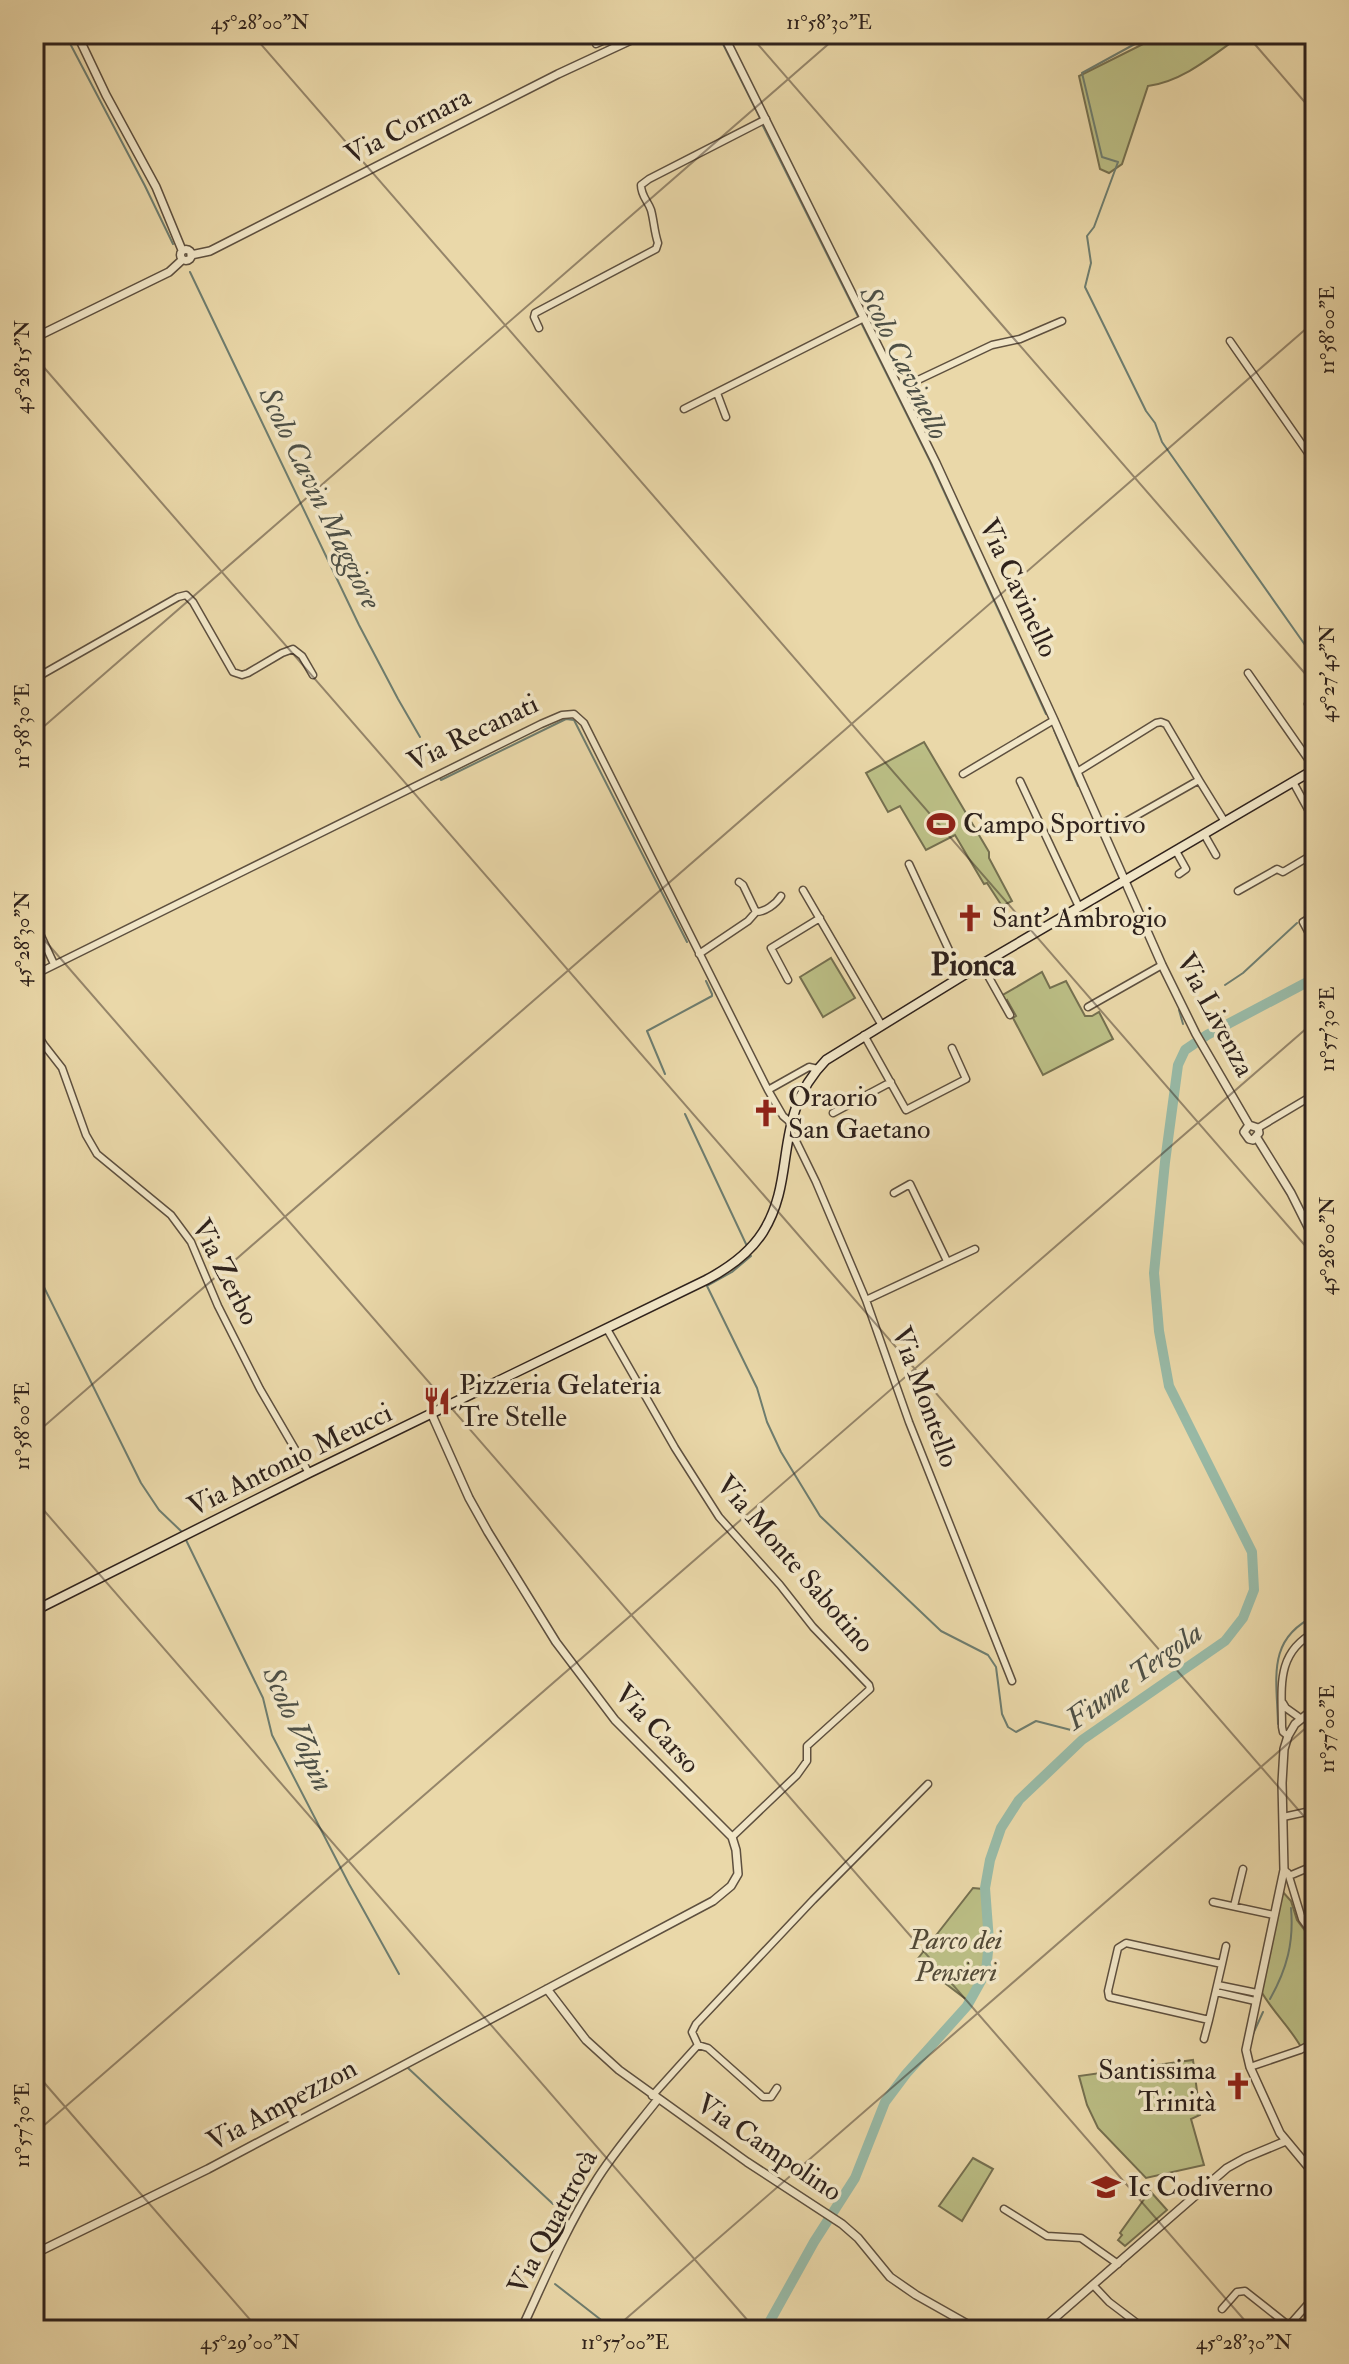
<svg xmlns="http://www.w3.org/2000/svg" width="1349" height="2364" viewBox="0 0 1349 2364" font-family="'IM FELL Double Pica',serif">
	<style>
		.green { fill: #bbbe85; stroke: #757050; stroke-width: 2 }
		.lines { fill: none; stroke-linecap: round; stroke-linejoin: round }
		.stream { stroke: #6e7d6f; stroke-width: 2 }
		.river { stroke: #98baa7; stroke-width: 10 }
		.minor-casing { stroke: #5e503f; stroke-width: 9 }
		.tertiary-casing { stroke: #5e503f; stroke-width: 10 }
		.secondary-casing { stroke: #2f221c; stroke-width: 11 }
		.minor { stroke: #f1e6c7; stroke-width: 6 }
		.tertiary { stroke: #f1e6c7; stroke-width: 7 }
		.secondary { stroke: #f1e6c7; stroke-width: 8 }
		.ticks { fill: none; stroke: #2f221c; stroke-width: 2; stroke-opacity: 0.45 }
		.labels { text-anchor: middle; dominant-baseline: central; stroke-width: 7; stroke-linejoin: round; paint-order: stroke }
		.street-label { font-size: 28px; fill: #2f221c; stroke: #f1e6c7 }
		.poi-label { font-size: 28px; fill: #2f221c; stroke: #f1e6c7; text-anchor: start }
		.park-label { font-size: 28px; font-style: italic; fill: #524936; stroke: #f1e6c7 }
		.water-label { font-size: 30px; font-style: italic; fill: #4e5046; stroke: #f1e6c7 }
		.quarter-label { font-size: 32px; font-weight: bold; fill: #2f221c; stroke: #f1e6c7 }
		.neatline { fill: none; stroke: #2f221c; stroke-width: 3 }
		.ticks-label { font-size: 20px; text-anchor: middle; fill: #2f221c }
	</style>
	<rect width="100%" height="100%" fill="#ead8a9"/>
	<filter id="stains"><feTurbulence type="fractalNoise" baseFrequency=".0025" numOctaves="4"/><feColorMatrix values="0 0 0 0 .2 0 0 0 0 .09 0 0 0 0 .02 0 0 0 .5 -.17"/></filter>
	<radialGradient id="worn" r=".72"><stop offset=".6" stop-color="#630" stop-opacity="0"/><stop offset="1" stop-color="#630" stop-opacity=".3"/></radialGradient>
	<path class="green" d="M1163,34H1243C1213,55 1184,81 1148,86L1122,164L1109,173L1100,169L1079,76Z
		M924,742L989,852V858L1012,901L1002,906L987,883L984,884L955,835L926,850L900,806L888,812L866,773Z
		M831,958L855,998L823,1017L800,977Z
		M1042,972L1050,988L1066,981L1085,1016H1092L1099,1012L1113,1039L1043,1075L1013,1018L1016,1016L1007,1000L1004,1002L1001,996Z
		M973,1888L983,1889L987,1940L983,1973L967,2000L916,1961Z
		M1282,1891L1291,1901L1297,1920L1315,1944V2039L1301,2047C1289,2026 1272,2011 1261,1991Z
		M1193,2060L1200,2115L1191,2119L1204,2165L1146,2178L1098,2128L1087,2105L1079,2076Z
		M973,2158L993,2169L962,2221L939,2206Z
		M1150,2191L1167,2210L1125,2246L1118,2240L1122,2235L1120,2233Z"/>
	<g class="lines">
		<path class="stream" d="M65,34L145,186L173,244
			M718,34L760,118
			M1153,34L1082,73L1102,157L1118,162L1094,227L1087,236L1091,263L1085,287L1146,411L1155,423L1162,442L1310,652
			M762,124L930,461L1046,714
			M190,272L359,625L398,699L420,737
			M1054,730L1078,786
			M440,778L441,780L566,719L574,720L687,942
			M1225,985L1243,973L1297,923
			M1179,1010L1183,1024
			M1192,1041L1194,1043
			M665,1074L647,1031L712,996V994L706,981
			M685,1114L746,1244
			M751,1256L732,1272L707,1286L757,1388L767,1422L781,1452L820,1516L941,1631L988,1655L996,1667L1002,1714L1008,1727L1016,1732L1036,1721L1071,1730
			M34,1267L141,1483L159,1510L182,1532
			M186,1540L263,1698L272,1735L349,1884L399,1974
			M1278,1724C1277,1679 1266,1639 1315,1616
			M1080,1738L1082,1740
			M1270,1999C1287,1969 1294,1942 1291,1908
			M1253,2034L1263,2012
			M408,2068L553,2204
			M555,2284L614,2330"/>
		<path class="river" d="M765,2330L814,2242L855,2178L885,2102L906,2074L967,2006L986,1972L989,1941L985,1888L990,1860L1001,1828L1019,1800L1082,1740L1225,1641L1243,1618L1254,1590L1252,1552L1169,1386L1159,1331L1154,1273L1165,1162L1178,1065L1185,1050L1207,1035L1315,978"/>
		<defs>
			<path id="minor" d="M596,44L618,34
				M539,328L534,317L535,313L656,249L658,243C654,231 654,221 651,210C648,201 641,196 641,185L649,179L766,119
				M1230,341L1315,463
				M899,389L992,345L1020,339L1062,321
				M717,393L726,417
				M684,409L864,318
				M1248,673L1315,769
				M34,679L178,597L186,595L193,602L233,672L242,675L248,673L282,653L293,649L302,656L313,675
				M1308,704L1315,714
				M1077,772L1156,723L1161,722L1166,724L1199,780
				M963,774L1054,720
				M1020,781L1079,907
				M1293,782L1315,822
				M1104,834L1199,780L1225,822
				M1204,834L1216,855
				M1176,851L1186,869L1179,874
				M1306,859L1315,874
				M909,864L961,976
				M739,882L743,885L756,912
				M803,890L881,1024
				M1238,891L1277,869L1283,872L1315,853
				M34,921L54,964
				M1310,935L1303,922L1315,915
				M699,954L748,921L756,912C765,912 776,904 781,896
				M982,965L1010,1015
				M34,975L541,724L562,715L574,714L584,723L768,1090L783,1116L790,1122
				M788,980L771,948L820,918
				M1088,1007L1162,965
				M34,1030L44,1045L62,1068L86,1135L97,1154L171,1215L191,1242L218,1306L260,1389L309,1473
				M864,1035L906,1110L966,1079L952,1048
				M768,1090L809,1067L818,1069
				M833,1113L891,1082
				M1258,1128L1315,1094
				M789,1134L796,1141L816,1182L866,1300L909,1422L1012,1681
				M894,1193L910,1184L947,1261
				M866,1300L975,1249
				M607,1329L675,1448L719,1517L780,1585L813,1627L869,1685L870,1689L807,1746V1761L797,1775L732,1837
				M1283,1703L1286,1708L1300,1718
				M1288,1736L1283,1732L1282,1727C1282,1688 1275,1653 1315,1632
				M1283,1817L1315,1810
				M1284,1870L1288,1873L1302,1919L1315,1937
				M1289,1876L1315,1865
				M1213,1902L1274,1915
				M1234,1906L1243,1869
				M1126,1943L1222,1964L1209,2020L1109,1997L1108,1991L1118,1948Z
				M1222,1964L1226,1946
				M1218,1985L1257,1993
				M1216,1992L1255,2001
				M1204,2039L1209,2020
				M698,2045L708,2048L763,2097H771L777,2088
				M1250,2067L1300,2050L1315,2042
				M652,2096L698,2045L692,2032L696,2024L813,1900L928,1784
				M1305,2163L1315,2154
				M1004,2209L1047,2236L1081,2238L1118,2264
				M1093,2285L1109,2302L1146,2330
				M1222,2309L1237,2292L1245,2291L1288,2325
				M1285,2330L1315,2296"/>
			<path id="tertiary" d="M77,34L106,95L156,187L182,250
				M723,34L936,463L1054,720L1162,965L1196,1034L1249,1125L1258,1128L1259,1133L1253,1140L1249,1139L1244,1132L1249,1125
				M180.5 255a5.5 5.5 0 1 1 11 0a5.5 5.5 0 1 1-11 0Z
				M191,255L210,251L558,74L644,34
				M34,338L169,272L182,260
				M1257,1138L1291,1193L1315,1241
				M1315,1708L1295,1724L1288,1736L1284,1749L1282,1783L1284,1870L1246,2050L1250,2067L1280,2133L1315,2175
				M547,1989L586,2040L619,2070L747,2162L842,2224L858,2238L890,2277L916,2295L978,2330
				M34,2254L208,2169L713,1901L731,1886L738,1874L736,1850L732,1837L615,1720L556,1642L488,1532L469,1498L432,1415
				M521,2330C544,2281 565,2230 594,2184C612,2154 636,2127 658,2099
				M1041,2330L1227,2168L1245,2158L1286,2141"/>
			<path id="secondary" d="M34,1611L309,1473L706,1280C729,1268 749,1254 763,1232C798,1176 771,1116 826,1060L972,970L1315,769"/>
		</defs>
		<use href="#minor" class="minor-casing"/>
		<use href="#tertiary" class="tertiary-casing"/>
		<use href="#secondary" class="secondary-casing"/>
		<use href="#minor" class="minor"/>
		<use href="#tertiary" class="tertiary"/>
		<use href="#secondary" class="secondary"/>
	</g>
	<path class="ticks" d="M252,34L1315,1257M749,34L1315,685M1246,34L1315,114M34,35L36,34M34,356L1315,1829M34,735L840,34M34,928L1253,2330M34,1435L1315,321M34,1499L756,2330M34,2071L259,2330M34,2134L1315,1021M613,2330L1315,1720"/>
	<defs>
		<symbol id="stadium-bare" viewBox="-9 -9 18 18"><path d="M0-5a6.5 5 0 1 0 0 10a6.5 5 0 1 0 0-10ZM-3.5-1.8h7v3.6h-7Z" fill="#8f2418" stroke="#f1e6c7" stroke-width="2.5" paint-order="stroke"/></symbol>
		<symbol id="church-bare" viewBox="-9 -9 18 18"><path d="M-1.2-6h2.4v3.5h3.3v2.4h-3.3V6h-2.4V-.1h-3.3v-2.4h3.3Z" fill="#8f2418" stroke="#f1e6c7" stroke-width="2.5" paint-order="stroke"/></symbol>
		<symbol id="restaurant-bare" viewBox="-9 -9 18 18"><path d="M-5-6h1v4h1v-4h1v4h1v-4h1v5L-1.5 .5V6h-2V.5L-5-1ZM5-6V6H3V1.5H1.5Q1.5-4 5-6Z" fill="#8f2418" stroke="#f1e6c7" stroke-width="2.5" paint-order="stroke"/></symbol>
		<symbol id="school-bare" viewBox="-9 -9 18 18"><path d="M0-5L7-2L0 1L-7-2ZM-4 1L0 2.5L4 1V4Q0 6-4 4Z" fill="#8f2418" stroke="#f1e6c7" stroke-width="2.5" paint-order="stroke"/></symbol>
	</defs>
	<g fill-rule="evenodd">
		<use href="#stadium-bare" x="921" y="804" width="40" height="40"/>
		<use href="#church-bare" x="950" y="898" width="40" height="40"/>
		<use href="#church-bare" x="746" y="1093" width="40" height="40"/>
		<use href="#restaurant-bare" x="417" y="1381" width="40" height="40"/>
		<use href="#church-bare" x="1218" y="2066" width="40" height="40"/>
		<use href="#school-bare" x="1086" y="2167" width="40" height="40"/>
	</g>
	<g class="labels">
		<g class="street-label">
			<text transform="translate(408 126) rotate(-27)">Via Cornara</text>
			<text transform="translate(1018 588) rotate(65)">Via Cavinello</text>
			<text transform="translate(473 733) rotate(-26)">Via Recanati</text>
			<text transform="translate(1215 1015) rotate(62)">Via Livenza</text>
			<text transform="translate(225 1272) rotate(63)">Via Zerbo</text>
			<text transform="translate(925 1397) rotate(70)">Via Montello</text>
			<text transform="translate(290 1460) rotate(-26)">Via Antonio Meucci</text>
			<text transform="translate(795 1564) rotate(49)">Via Monte Sabotino</text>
			<text transform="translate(657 1729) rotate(47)">Via Carso</text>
			<text transform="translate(282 2105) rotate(-28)">Via Ampezzon</text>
			<text transform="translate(769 2148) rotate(34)">Via Campolino</text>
			<text transform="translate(553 2222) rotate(-62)">Via Quattrocà</text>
		</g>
		<g class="poi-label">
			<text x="963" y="824">Campo Sportivo</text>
			<text x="992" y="918">Sant' Ambrogio</text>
			<text x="788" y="1097">Oraorio<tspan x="788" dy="32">San Gaetano</tspan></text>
			<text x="459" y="1385">Pizzeria Gelateria<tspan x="459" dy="32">Tre Stelle</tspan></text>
			<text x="1216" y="2070" text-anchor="end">Santissima<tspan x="1216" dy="32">Trinità</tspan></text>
			<text x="1128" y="2187">Ic Codiverno</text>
		</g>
		<g class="park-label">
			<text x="956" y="1940">Parco dei<tspan x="956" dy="32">Pensieri</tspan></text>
		</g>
		<g class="water-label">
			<text transform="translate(904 363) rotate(64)">Scolo Cavinello</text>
			<text transform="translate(320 498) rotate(64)">Scolo Cavin Maggiore</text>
			<text transform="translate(1134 1676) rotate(-36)">Fiume Tergola</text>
			<text transform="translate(298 1729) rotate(66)">Scolo Volpin</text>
		</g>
		<g class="quarter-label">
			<text x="973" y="965">Pionca</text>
		</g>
	</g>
	<rect width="1349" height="2364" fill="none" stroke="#ead8a9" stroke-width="88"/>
	<rect x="44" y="44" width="1261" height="2276" class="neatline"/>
	<g class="ticks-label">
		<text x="260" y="29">45°28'00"N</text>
		<text x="829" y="29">11°58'30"E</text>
		<text transform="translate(1327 330) rotate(-90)" y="7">11°58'00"E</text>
		<text transform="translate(22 367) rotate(-90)" y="7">45°28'15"N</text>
		<text transform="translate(1327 674) rotate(-90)" y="7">45°27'45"N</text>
		<text transform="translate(22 726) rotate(-90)" y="7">11°58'30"E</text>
		<text transform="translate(22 939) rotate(-90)" y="7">45°28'30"N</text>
		<text transform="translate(1327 1029) rotate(-90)" y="7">11°57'30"E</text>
		<text transform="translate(1327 1246) rotate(-90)" y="7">45°28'00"N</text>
		<text transform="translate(22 1426) rotate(-90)" y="7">11°58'00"E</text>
		<text transform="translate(1327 1729) rotate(-90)" y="7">11°57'00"E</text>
		<text transform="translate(22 2125) rotate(-90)" y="7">11°57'30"E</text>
		<text x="250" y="2349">45°29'00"N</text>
		<text x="625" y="2349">11°57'00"E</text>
		<text x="1244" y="2349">45°28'30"N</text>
	</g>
	<rect width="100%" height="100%" filter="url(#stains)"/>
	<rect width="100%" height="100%" fill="url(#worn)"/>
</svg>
